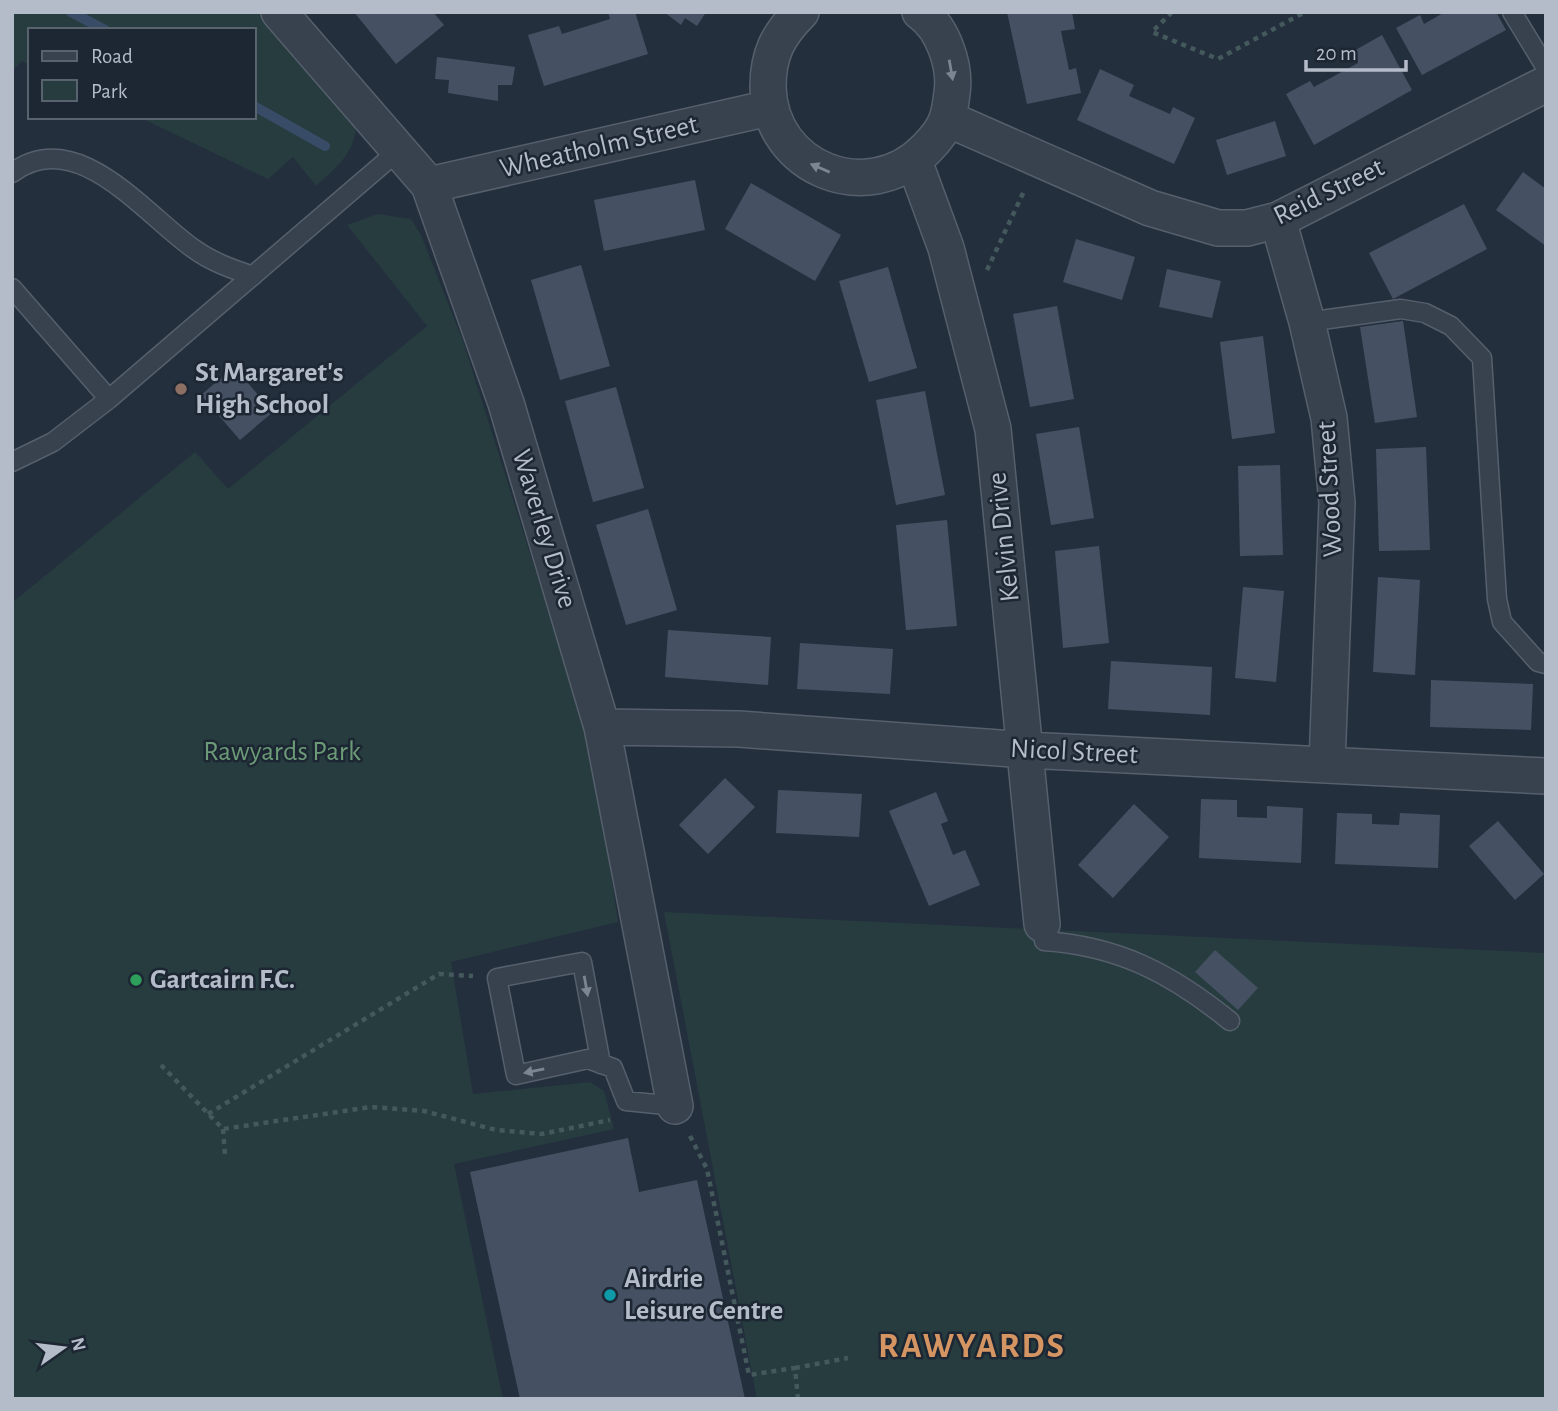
<svg xmlns="http://www.w3.org/2000/svg" width="1558" height="1411" viewBox="0 0 1558 1411" font-family="'Alegreya Sans',sans-serif">
	<style>
		.green { fill: #263c3f }
		.lines { fill: none; stroke-linecap: round; stroke-linejoin: round }
		.stream { stroke: #394c67; stroke-width: 10 }
		.building { fill: #455162 }
		.lane-casing { stroke: #565f6c; stroke-width: 21 }
		.street-casing { stroke: #565f6c; stroke-width: 38 }
		.path { stroke: #44595c; stroke-width: 4.5; stroke-dasharray: 5 5; stroke-linecap: butt }
		.lane { stroke: #38414e; stroke-width: 18 }
		.street { stroke: #38414e; stroke-width: 35 }
		.oneway { fill: #7c8592 }
		.education-dot { fill: #8d6e63; stroke: #1d2633; stroke-width: 2.5 }
		.leisure-dot { fill: #2e9e5b; stroke: #1d2633; stroke-width: 2.5 }
		.culture-dot { fill: #0f9aa8; stroke: #1d2633; stroke-width: 2.5 }
		.labels { text-anchor: middle; dominant-baseline: central; stroke-width: 5; stroke-linejoin: round; paint-order: stroke }
		.street-label { font-size: 28px; fill: #b4bcc9; stroke: #1d2633 }
		.poi-label { font-size: 28px; font-weight: bold; fill: #b4bcc9; stroke: #1d2633; text-anchor: start }
		.park-label { font-size: 28px; fill: #6b9a76; stroke: #1d2633 }
		.district-label { font-size: 35px; font-weight: bold; letter-spacing: 2px; fill: #d59563; stroke: #1d2633 }
	</style>
	<rect width="100%" height="100%" fill="#242f3e"/>
	<path class="green" d="M12,12H264L356,126C355,153 336,168 316,186L293,157L268,179L139,117H254V30H30V65L22,61L12,71Z
		M378,214L411,219L421,235L463,341L574,693L597,782L618,922L451,962L473,1094L590,1082L604,1091L614,1129L454,1164L503,1399H12V603L195,452L228,489L427,326L347,225Z
		M664,912L1546,953V1399H757Z"/>
	<g class="lines">
		<path class="stream" d="M71,12L105,30
			M254,106L325,146"/>
	</g>
	<path class="building" d="M354,12H433L444,25L396,64Z
		M608,12H635L648,54L544,86L528,35L559,26L562,34L610,19Z
		M664,12H706L697,26L685,18L681,25Z
		M1007,12H1072L1075,29L1061,31L1069,70L1076,68L1081,93L1027,104Z
		M1445,12H1496L1506,30L1422,75L1396,28L1420,15L1424,24Z
		M1382,35L1412,90L1314,145L1286,94L1310,81L1314,87L1358,63L1352,52Z
		M437,57L515,67L512,85H498V101L448,93L449,80L435,79Z
		M1100,69L1134,85L1129,96L1170,114L1173,107L1195,118L1174,164L1077,120Z
		M1275,121L1286,156L1227,175L1216,140Z
		M1523,172L1546,189V246L1496,210Z
		M695,180L705,230L604,251L594,200Z
		M751,183L841,235L815,281L725,229Z
		M1464,204L1487,249L1393,299L1369,253Z
		M1076,239L1135,257L1122,300L1063,282Z
		M581,265L610,366L560,380L531,280Z
		M888,267L917,368L869,382L839,281Z
		M1167,269L1221,281L1212,318L1159,307Z
		M1057,306L1074,399L1030,407L1013,314Z
		M1403,321L1417,417L1375,423L1360,327Z
		M1263,336L1275,433L1232,439L1220,342Z
		M234,367L273,412L240,440L201,395Z
		M616,387L644,488L593,502L565,401Z
		M925,391L945,495L896,505L876,400Z
		M1079,427L1094,518L1051,525L1036,434Z
		M1426,447L1430,550L1379,551L1376,449Z
		M1280,465L1283,555L1240,556L1238,466Z
		M648,509L677,610L626,625L596,525Z
		M947,520L957,626L906,630L896,525Z
		M1099,546L1109,643L1063,648L1055,551Z
		M1378,577L1420,580L1415,675L1373,672Z
		M1243,587L1284,591L1276,682L1235,678Z
		M668,630L771,637L768,685L665,677Z
		M800,643L893,649L890,694L797,689Z
		M1111,661L1212,667L1210,715L1108,709Z
		M1431,680L1533,684L1531,730L1430,727Z
		M725,778L755,807L708,854L679,825Z
		M778,790L862,794L859,837L776,833Z
		M936,792L948,821L941,824L953,855L965,850L980,885L929,906L889,811Z
		M1201,799L1237,800V817L1267,818V806L1303,808L1301,863L1199,858Z
		M1134,804L1169,837L1113,898L1078,865Z
		M1337,813L1372,814V824L1399,825L1400,813L1440,815L1438,868L1335,864Z
		M1498,821L1544,874L1515,900L1469,846Z
		M1215,950L1258,988L1238,1010L1195,972Z
		M628,1138L639,1192L697,1180L745,1399H520L470,1172Z"/>
	<g class="lines">
		<defs>
			<path id="lane" d="M1512,12L1546,68
				M12,173C77,124 145,215 194,249C212,262 232,269 253,276
				M12,288L109,399
				M1307,322L1401,309L1425,313L1451,326L1482,358L1497,599L1502,622L1538,662L1546,664
				M12,462L53,442L109,399L398,151
				M1042,924L1044,941C1119,946 1172,974 1230,1021
				M601,1064L582,962L497,978L516,1075L588,1059L613,1068L626,1101L675,1106"/>
			<path id="street" d="M279,12L429,185L506,403L602,727L675,1106
				M801,12C778,35 768,54 768,87C770,169 868,208 926,149C935,140 943,131 947,119C950,111 951,101 952,93C956,66 943,28 920,12
				M948,119L1150,208L1218,228H1247L1278,220L1546,84
				M914,161L946,248L993,429L1042,924
				M429,185L769,108
				M1278,220L1307,322L1329,418L1337,503L1327,764
				M602,727L739,729L1026,750L1546,776"/>
		</defs>
		<use href="#lane" class="lane-casing"/>
		<use href="#street" class="street-casing"/>
		<path class="path" d="M1172,12L1152,32L1218,59L1305,12
			M987,270L1025,189
			M161,1065L223,1129L371,1107L424,1111L496,1130L542,1134L610,1120
			M208,1114L439,974L473,976
			M223,1129L225,1155
			M690,1136L707,1169L749,1375L795,1368L798,1399
			M795,1368L848,1358"/>
		<use href="#lane" class="lane"/>
		<use href="#street" class="street"/>
	</g>
	<defs><path id="oneway-solid" d="M-6-.8H1V-3.2L6.5 0L1 3.2V.8H-6Z" transform="scale(1.75)"/></defs>
	<g class="oneway">
		<use href="#oneway-solid" transform="translate(951 70) rotate(80)"/>
		<use href="#oneway-solid" transform="translate(820 168) rotate(-157)"/>
		<use href="#oneway-solid" transform="translate(586 986) rotate(80)"/>
		<use href="#oneway-solid" transform="translate(534 1071) rotate(168)"/>
	</g>
	<circle class="education-dot" cx="181" cy="389" r="7"/>
	<circle class="leisure-dot" cx="136" cy="980" r="7"/>
	<circle class="culture-dot" cx="610" cy="1295" r="7"/>
	<g class="labels">
		<g class="street-label">
			<text transform="translate(599 147) rotate(-13)">Wheatholm Street</text>
			<text transform="translate(1329 192) rotate(-26)">Reid Street</text>
			<text transform="translate(1330 489) rotate(-93)">Wood Street</text>
			<text transform="translate(544 529) rotate(73)">Waverley Drive</text>
			<text transform="translate(1004 537) rotate(-96)">Kelvin Drive</text>
			<text transform="translate(1074 752) rotate(3)">Nicol Street</text>
		</g>
		<g class="poi-label">
			<text x="195" y="373">St Margaret's<tspan x="195" dy="32">High School</tspan></text>
			<text x="150" y="980">Gartcairn F.C.</text>
			<text x="624" y="1279">Airdrie<tspan x="624" dy="32">Leisure Centre</tspan></text>
		</g>
		<g class="park-label">
			<text x="282" y="752">Rawyards Park</text>
		</g>
		<g class="district-label">
			<text x="972" y="1346">RAWYARDS</text>
		</g>
	</g>
	<rect width="1558" height="1411" fill="none" stroke="#b4bcc9" stroke-width="28"/>
	<rect x="28" y="28" width="228" height="91" fill="#1d2633" stroke="#59626f" stroke-width="2"/>
	<rect x="42" y="51" width="35" height="10" fill="#38414e" stroke="#59626f" stroke-width="2"/>
	<text x="91" y="63" font-size="21" fill="#b4bcc9">Road</text>
	<rect x="42" y="80" width="35" height="21" fill="#263c3f" stroke="#59626f" stroke-width="2"/>
	<text x="91" y="98" font-size="21" fill="#b4bcc9">Park</text>
	<g transform="translate(63 1348) rotate(76)" stroke="#1d2633" stroke-width="5" paint-order="stroke">
	<path d="M0-5L12 26L0 18L-12 26Z" fill="#b4bcc9"/>
	<text y="-10" font-size="19" font-weight="bold" text-anchor="middle" fill="#b4bcc9">N</text>
	</g>
	<path d="M1306 60v10h100v-10" fill="none" stroke="#b4bcc9" stroke-width="3.5"/>
	<text x="1316" y="60" font-size="21" fill="#b4bcc9" stroke="#1d2633" stroke-width="5" paint-order="stroke">20 m</text>
</svg>
